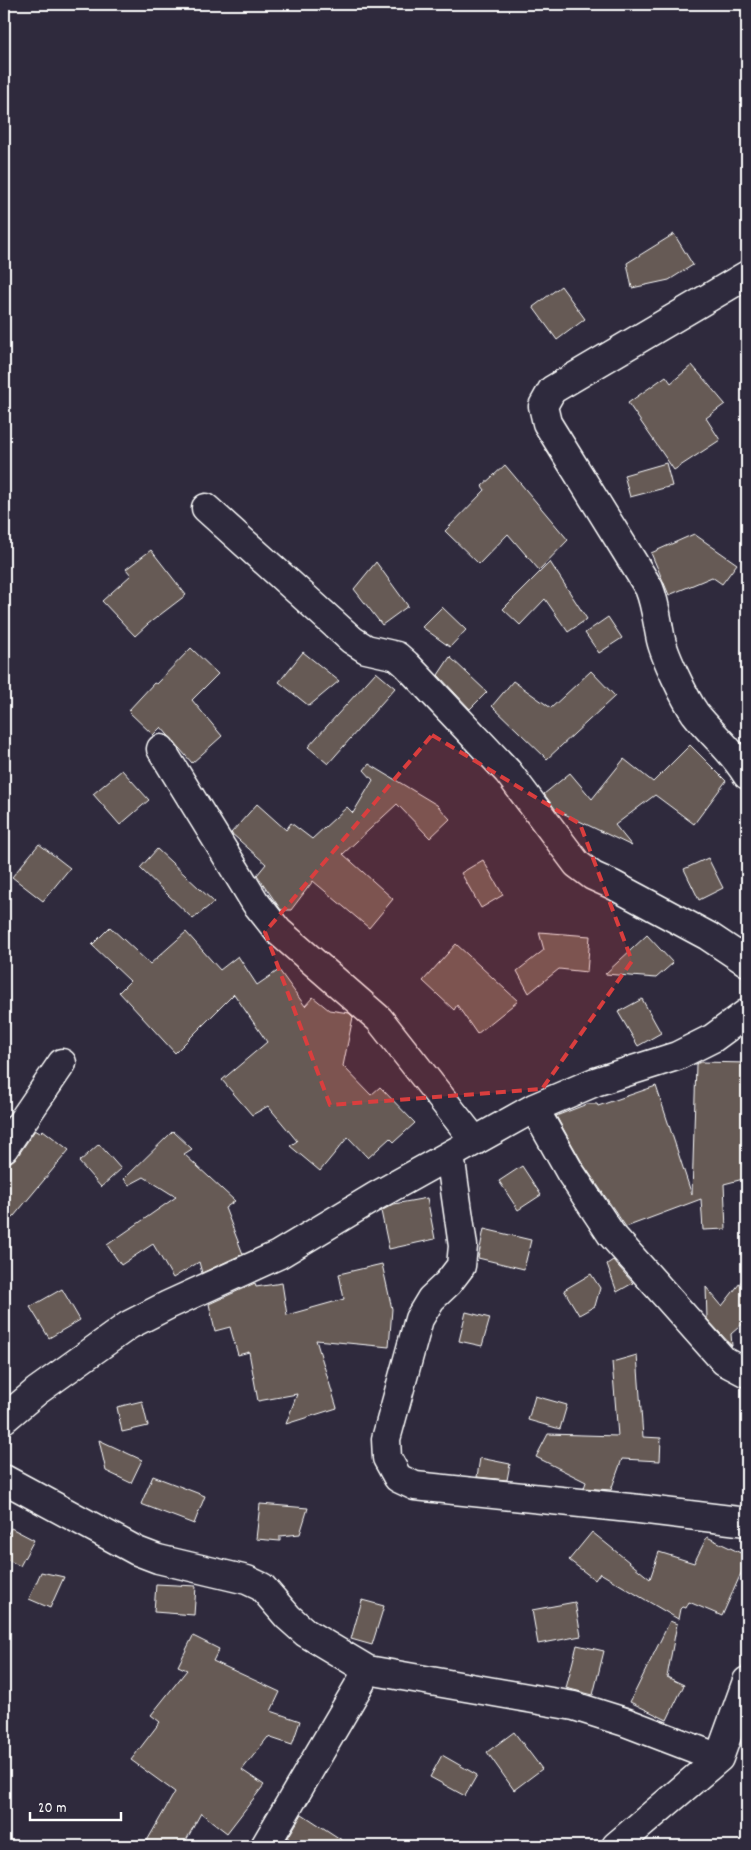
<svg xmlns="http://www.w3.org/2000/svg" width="751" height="1850" viewBox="0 0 751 1850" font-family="Dekko,sans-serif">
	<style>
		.building { fill: #665a55; stroke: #fff }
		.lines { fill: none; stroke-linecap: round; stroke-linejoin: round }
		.minor-casing { stroke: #fff; stroke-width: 31 }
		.minor { stroke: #2f2a3d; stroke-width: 28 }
		.marked { fill: #da3e3e; fill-opacity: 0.2; stroke: #da3e3e; stroke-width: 4; stroke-dasharray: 10 6; stroke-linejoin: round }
	</style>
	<rect width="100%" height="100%" fill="#2f2a3d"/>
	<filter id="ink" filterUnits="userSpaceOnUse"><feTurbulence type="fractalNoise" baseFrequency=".02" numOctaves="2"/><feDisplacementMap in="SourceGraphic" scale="10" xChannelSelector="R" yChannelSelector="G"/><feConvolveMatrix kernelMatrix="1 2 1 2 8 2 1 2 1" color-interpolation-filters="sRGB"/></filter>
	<g filter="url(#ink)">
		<path class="building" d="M674,234L693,265L669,280L632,288L627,263Z
			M561,286L585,319L557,340L533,307Z
			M692,365L725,404L706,418L720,440L674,470L628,403L666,376L671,383Z
			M666,463L672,486L630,497L624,475Z
			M505,465L568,540L539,570L508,534L479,564L445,531L485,490L482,486Z
			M694,534L737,564L722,584L712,577L669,595L651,553Z
			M151,550L186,595L148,624L135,636L102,601L131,575L126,569Z
			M376,562L408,606L382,625L354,589Z
			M550,562L587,619L568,632L545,599L520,625L503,609Z
			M442,607L466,630L450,647L422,627Z
			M608,617L622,638L599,653L585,633Z
			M191,648L218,674L192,700L222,736L192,763L161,727L153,735L128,711L154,683L156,684Z
			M303,652L339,681L309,706L279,682Z
			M450,657L487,692L470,709L438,675Z
			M591,671L615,696L547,759L492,706L513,681L551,708Z
			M376,672L395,688L328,764L308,747Z
			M690,745L726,781L694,824L655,795L615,825L632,846L556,810L544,794L570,773L592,799L624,759L653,782Z
			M369,764L437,805L450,819L430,838L397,804L343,854L393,899L369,928L313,881L291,910H281L257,875L266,864L231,833L257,804L286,830L291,823L312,839L347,807L353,813L373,780L364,770Z
			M122,770L149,800L120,825L93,794Z
			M39,844L70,868L43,901L12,877Z
			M157,849L214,902L193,919L140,868Z
			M708,858L723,888L699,900L684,869Z
			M483,860L503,895L481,908L461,873Z
			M110,927L150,964L186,932L220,970L238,956L257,985L279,970L305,1006L313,997L329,1010L349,1013L353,1017L343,1066L371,1095L380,1087L415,1123L394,1142L390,1138L368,1158L348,1137L320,1171L290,1146L297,1141L268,1106L252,1115L222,1080L267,1042L234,994L175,1053L119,992L130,981L92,945Z
			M539,932L590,936L587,972L559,969L529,993L517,971L544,950Z
			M647,935L673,963L656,978L605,974Z
			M456,944L518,1001L477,1034L457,1005L454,1010L423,981Z
			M642,999L661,1033L638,1046L618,1012Z
			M701,1062L747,1063V1178L724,1184L726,1229L703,1230L701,1199L626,1227L583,1164L556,1116L587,1104H597L598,1106L656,1086L692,1195L696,1064Z
			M35,1130L40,1133L43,1130L69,1150L4,1228V1163L11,1162L17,1157Z
			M173,1131L192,1149L184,1154L235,1201L225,1208L243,1254L202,1273L199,1262L173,1278L153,1244L121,1265L107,1245L176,1197L144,1177L129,1185L124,1179Z
			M99,1144L121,1169L101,1187L79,1162Z
			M522,1166L541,1195L518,1210L499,1181Z
			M427,1198L435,1239L389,1249L381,1211L394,1204Z
			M484,1229L531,1240L524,1269L478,1258Z
			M613,1260L633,1283L617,1292L607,1264Z
			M382,1264L392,1309L389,1347L316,1340L337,1408L286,1424L297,1394L258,1401L249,1352L238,1355L230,1327L215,1331L209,1304L255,1283L256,1287L282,1283L287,1315L344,1299L339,1274Z
			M591,1274L600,1288L595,1306L579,1315L564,1290Z
			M747,1274V1320L731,1334L732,1346L707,1319L706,1287L722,1306Z
			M62,1289L80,1320L49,1338L30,1307Z
			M466,1312L490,1318L482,1346L459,1341Z
			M637,1355L643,1437L661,1438L660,1461L622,1459L611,1490L584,1488L586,1482L536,1457L548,1434L618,1436L612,1362Z
			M535,1396L567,1405L560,1429L528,1420Z
			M142,1401L148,1426L122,1432L117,1407Z
			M99,1440L142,1460L131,1483L106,1471Z
			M480,1458L510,1464L507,1480L477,1477Z
			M153,1476L205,1496L194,1524L141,1504Z
			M260,1504L308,1508L300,1534L280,1536V1541L256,1539Z
			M11,1528L34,1540L20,1566L4,1558V1541Z
			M592,1532L650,1579L659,1552L694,1563L707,1537L747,1556V1560L722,1616L689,1602L686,1608L682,1607L680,1609L678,1619L600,1573L595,1580L569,1560Z
			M41,1572L64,1577L50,1608L29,1599Z
			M156,1584L196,1586L194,1615L154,1612Z
			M362,1600L384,1606L372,1645L351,1639Z
			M575,1602L581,1636L538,1644L532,1610Z
			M670,1621L677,1624L667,1677L684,1685L667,1720L630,1702Z
			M193,1636L219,1649L213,1661L280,1692L271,1711L300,1721L292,1745L268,1737L242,1770L264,1785L227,1833L201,1813L183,1846H144L175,1792L131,1760L160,1722L151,1715L187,1670L178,1666Z
			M577,1645L604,1651L593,1695L566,1688Z
			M514,1732L542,1769L514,1790L487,1752Z
			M442,1755L477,1775L465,1796L430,1777Z
			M302,1814L351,1846H283Z"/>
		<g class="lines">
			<defs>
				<path id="minor" d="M747,275L552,390L543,406L547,423L649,588C656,605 657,622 661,640C665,657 685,699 695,713C712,735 733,751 747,775
					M206,508L352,640L366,649L397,656L406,664L508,772L577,864L593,876L613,885L708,936L747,962
					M161,749L255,902L278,931L379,1019L475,1141
					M534,1108L570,1172L611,1234L724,1361L747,1373
					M4,1148L62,1063
					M450,1155L463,1246L461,1266L448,1283L431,1299L419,1319L386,1439L387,1458L398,1478L415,1486L639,1509L747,1522
					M4,1419L37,1391L129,1325L168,1305L278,1255L376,1196L534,1108L595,1082L677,1056L713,1038L747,1013
					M4,1479L137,1551L158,1559L247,1580L262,1587L288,1617L306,1633L368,1670L574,1706L625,1722L719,1758
					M265,1846L368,1670
					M616,1846L719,1758L747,1681"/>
			</defs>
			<use href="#minor" class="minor-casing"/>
			<use href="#minor" class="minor"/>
		</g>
	</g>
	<path class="marked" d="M432,735L580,824L632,961L542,1089L330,1105L265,932Z"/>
	<rect width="751" height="1850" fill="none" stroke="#2f2a3d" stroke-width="20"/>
	<rect x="10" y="10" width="731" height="1830" fill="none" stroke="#fff" stroke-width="2" filter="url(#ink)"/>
	<path d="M30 1812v8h91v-8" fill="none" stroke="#ffffff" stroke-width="2.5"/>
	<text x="38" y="1812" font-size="15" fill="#ffffff" stroke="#2f2a3d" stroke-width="4" paint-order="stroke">20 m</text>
</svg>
